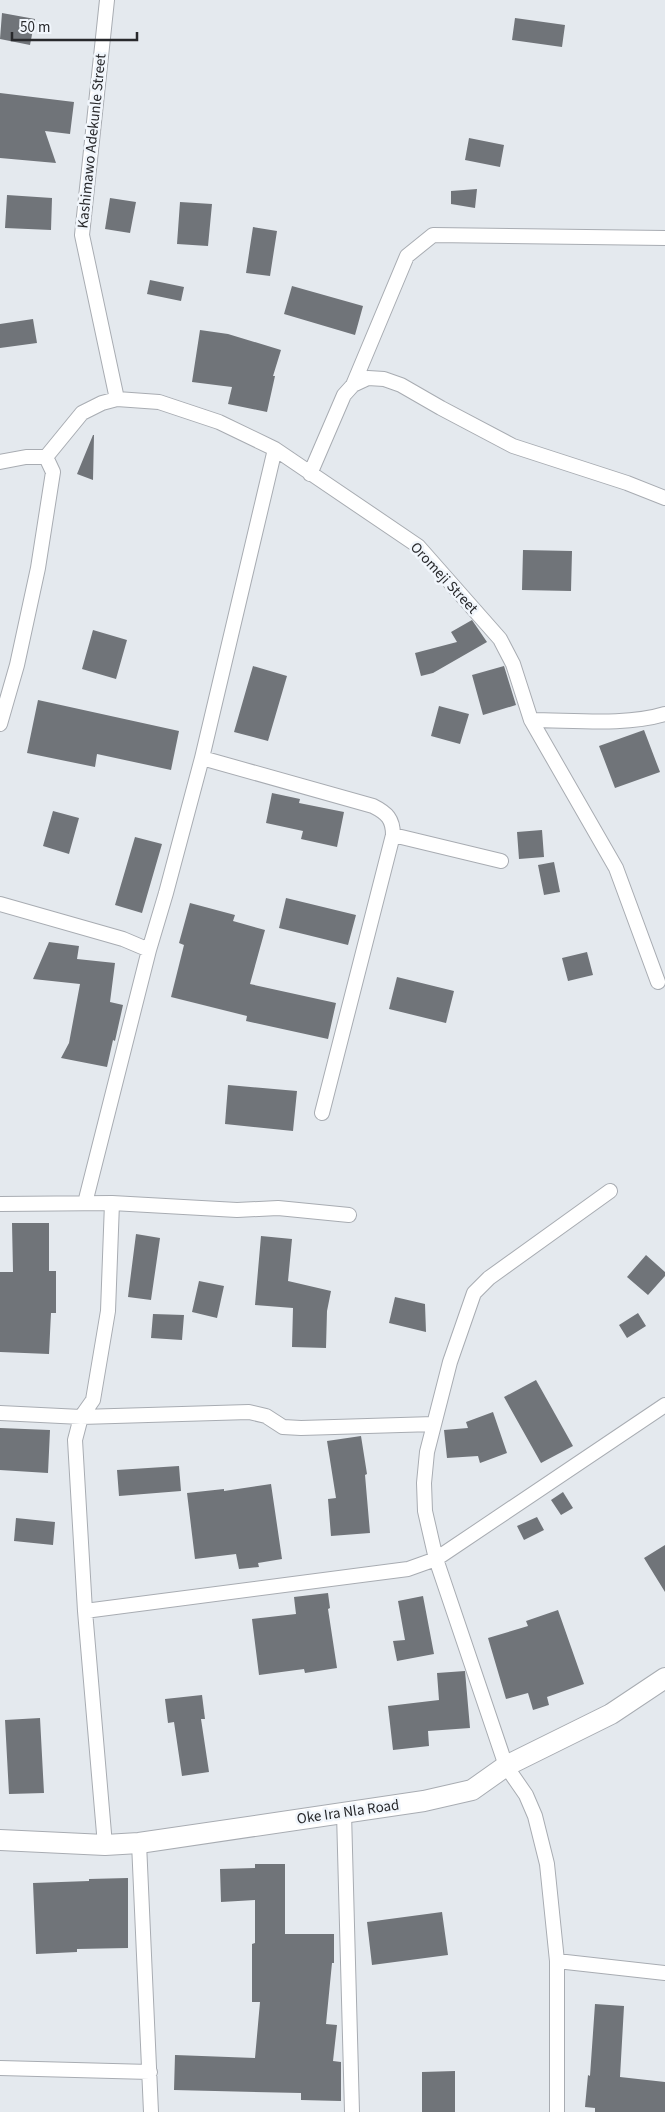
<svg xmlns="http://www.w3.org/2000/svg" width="665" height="2112" viewBox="0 0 665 2112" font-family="'Source Sans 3',sans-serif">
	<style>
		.building { fill: #707479 }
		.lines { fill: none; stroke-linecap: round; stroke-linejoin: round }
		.street-casing { stroke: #a8acb2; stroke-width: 16 }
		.secondary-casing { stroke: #a8acb2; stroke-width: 22 }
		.street { stroke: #fff; stroke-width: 14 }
		.secondary { stroke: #fff; stroke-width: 20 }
		.labels { text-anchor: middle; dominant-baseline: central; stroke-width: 5; stroke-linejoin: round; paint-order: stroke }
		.street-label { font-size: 15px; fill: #28292c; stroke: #f1f6fc }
	</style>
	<rect width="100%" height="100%" fill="#e4e9ee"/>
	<path class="building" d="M2,13L35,19L30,45L0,39Z
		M515,18L565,25L562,47L512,40Z
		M0,93L74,102L70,134L45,131L56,163L0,158Z
		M469,138L504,145L500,167L465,160Z
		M477,189L475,208L451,204V191Z
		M7,195L52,198L51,230L5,228Z
		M110,198L136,202L130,233L105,229Z
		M180,202L212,204L208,246L177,244Z
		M253,227L277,231L270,276L246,273Z
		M150,280L184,287L181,301L147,294Z
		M292,286L363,306L355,335L284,314Z
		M33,319L37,343L0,348V324Z
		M200,330L228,334L281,350L273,376H275L267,412L228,404L232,387L192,382Z
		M93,435H94L93,480L77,474Z
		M523,550L572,551L571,591L522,590Z
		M472,620L487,642L433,673L421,676L415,653L457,642L451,632Z
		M93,630L127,640L116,679L82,669Z
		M253,666L287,676L268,741L234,732Z
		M504,666L516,705L483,715L472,675Z
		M38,700L179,731L171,770L97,754L95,767L27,753Z
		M439,706L469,714L460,744L431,736Z
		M644,730L660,772L615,788L599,746Z
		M272,793L300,799L299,803L344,812L337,847L301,839L303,831L266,823Z
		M53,811L79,818L69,854L43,846Z
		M542,830L544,857L519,859L517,832Z
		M135,837L162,844L142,913L115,905Z
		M554,862L560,892L544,895L538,865Z
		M286,898L356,915L348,945L279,928Z
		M190,903L235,915L233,921L265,930L250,984L336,1003L328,1039L246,1021L247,1016L171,997L184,945L179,943Z
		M49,942L79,946L77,959L115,963L110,1002L123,1005L115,1041L113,1040L107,1067L61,1058L69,1043L80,984L33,979Z
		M587,952L593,975L568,981L562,958Z
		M397,977L454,991L446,1023L389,1009Z
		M228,1085L297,1091L293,1131L225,1124Z
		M12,1223H49V1271H56V1313H51L49,1354L0,1352V1272H13Z
		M136,1234L160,1238L151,1300L128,1297Z
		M261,1236L292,1239L288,1281L331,1291L327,1311L326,1348L292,1347L293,1308L255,1305Z
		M646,1255L665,1272V1276L648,1295L627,1277Z
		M199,1281L224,1286L217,1318L192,1312Z
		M395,1297L425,1304L426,1332L389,1323Z
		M638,1313L646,1326L627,1338L619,1325Z
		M153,1314L184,1315L182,1340L151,1338Z
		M536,1380L573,1446L541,1463L504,1397Z
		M493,1412L507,1453L480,1463L478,1456L447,1458L444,1430L468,1428L466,1422Z
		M0,1428L50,1430L48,1473L0,1470Z
		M361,1436L367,1474L365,1475L370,1533L331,1536L328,1499L336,1498L327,1441Z
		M179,1466L181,1491L119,1496L117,1470Z
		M271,1484L282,1559L258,1563L259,1567L239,1569L236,1554L195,1559L187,1493L224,1489V1491Z
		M563,1492L573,1508L561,1515L551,1500Z
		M537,1517L544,1530L524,1540L517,1526Z
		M16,1518L55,1522L53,1545L14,1541Z
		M665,1545V1592L644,1558Z
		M328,1593L330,1608L328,1609L337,1668L305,1673L304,1669L259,1675L252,1619L296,1614L294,1597Z
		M423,1596L434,1654L397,1661L393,1641L405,1640L398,1601Z
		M558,1610L584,1684L547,1697L549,1705L533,1710L528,1693L506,1699L488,1638L528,1626L526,1621Z
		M465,1671L470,1728L428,1731L429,1746L393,1750L388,1706L439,1700L437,1673Z
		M202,1695L205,1719H201L209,1772L182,1776L174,1722L168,1723L165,1699Z
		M40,1718L44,1793L9,1794L5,1720Z
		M255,1864H285V1934H334V1963H332L326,2024L337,2025L333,2061L341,2062V2101L301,2100V2093L174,2090L175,2055L255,2058L260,2002H252V1944L255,1943V1900L221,1902L220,1869L255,1868Z
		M128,1878V1948L77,1949V1952L36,1954L33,1883L89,1881V1879Z
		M442,1912L448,1955L372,1965L367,1922Z
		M595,2004L624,2006L620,2077L665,2082V2112H595V2108L585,2107L588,2075L590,2076Z
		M455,2071V2112H422V2072Z"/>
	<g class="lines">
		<defs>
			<path id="street" d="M107,0L82,235L117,399
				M353,385L368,378L384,379L401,385L441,408L513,446L627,483L665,498
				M0,462L26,457H46L82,413L102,403L117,399L159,402L219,422L275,449L418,546L500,639L513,664L531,720L616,868L658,982
				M310,474L344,395L353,385L407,256L433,235L665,238
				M531,720C572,720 627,726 665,714
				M0,724L17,665L38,568L53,472L46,457
				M202,758L373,806C387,813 393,819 393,835L322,1113
				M393,835L501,861
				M0,904L123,939L149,950
				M85,1203L149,950L166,893L202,758L275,449
				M0,1204L112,1203L237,1210L278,1208L349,1215
				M0,1413L81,1417L249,1412L266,1416L283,1427L301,1428L434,1424
				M85,1611L408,1569L436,1559L665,1405
				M344,1813L352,2112
				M139,1843L151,2112
				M105,1845L85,1611L75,1440L81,1417L93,1400L108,1311L112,1203
				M557,1961L665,1973
				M0,2068L150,2072
				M557,2112V1961L547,1864L535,1816L526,1795L506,1766L436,1559L425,1511L424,1483L427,1452L450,1362L474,1293L489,1278L610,1191"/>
			<path id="secondary" d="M0,1840L105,1845L139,1843L424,1801L472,1790L506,1766L611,1714L665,1678"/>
		</defs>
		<use href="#street" class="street-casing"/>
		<use href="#secondary" class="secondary-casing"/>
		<use href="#street" class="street"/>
		<use href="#secondary" class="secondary"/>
	</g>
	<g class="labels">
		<g class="street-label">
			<text transform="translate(92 141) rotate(-84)">Kashimawo Adekunle Street</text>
			<text transform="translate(444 578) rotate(47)">Oromeji Street</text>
			<text transform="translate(348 1812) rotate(-8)">Oke Ira Nla Road</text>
		</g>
	</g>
	<path d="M12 32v8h125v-8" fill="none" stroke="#28292c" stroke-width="2.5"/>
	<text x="20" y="32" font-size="15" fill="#28292c" stroke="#f1f6fc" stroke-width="4" paint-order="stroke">50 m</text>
</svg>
